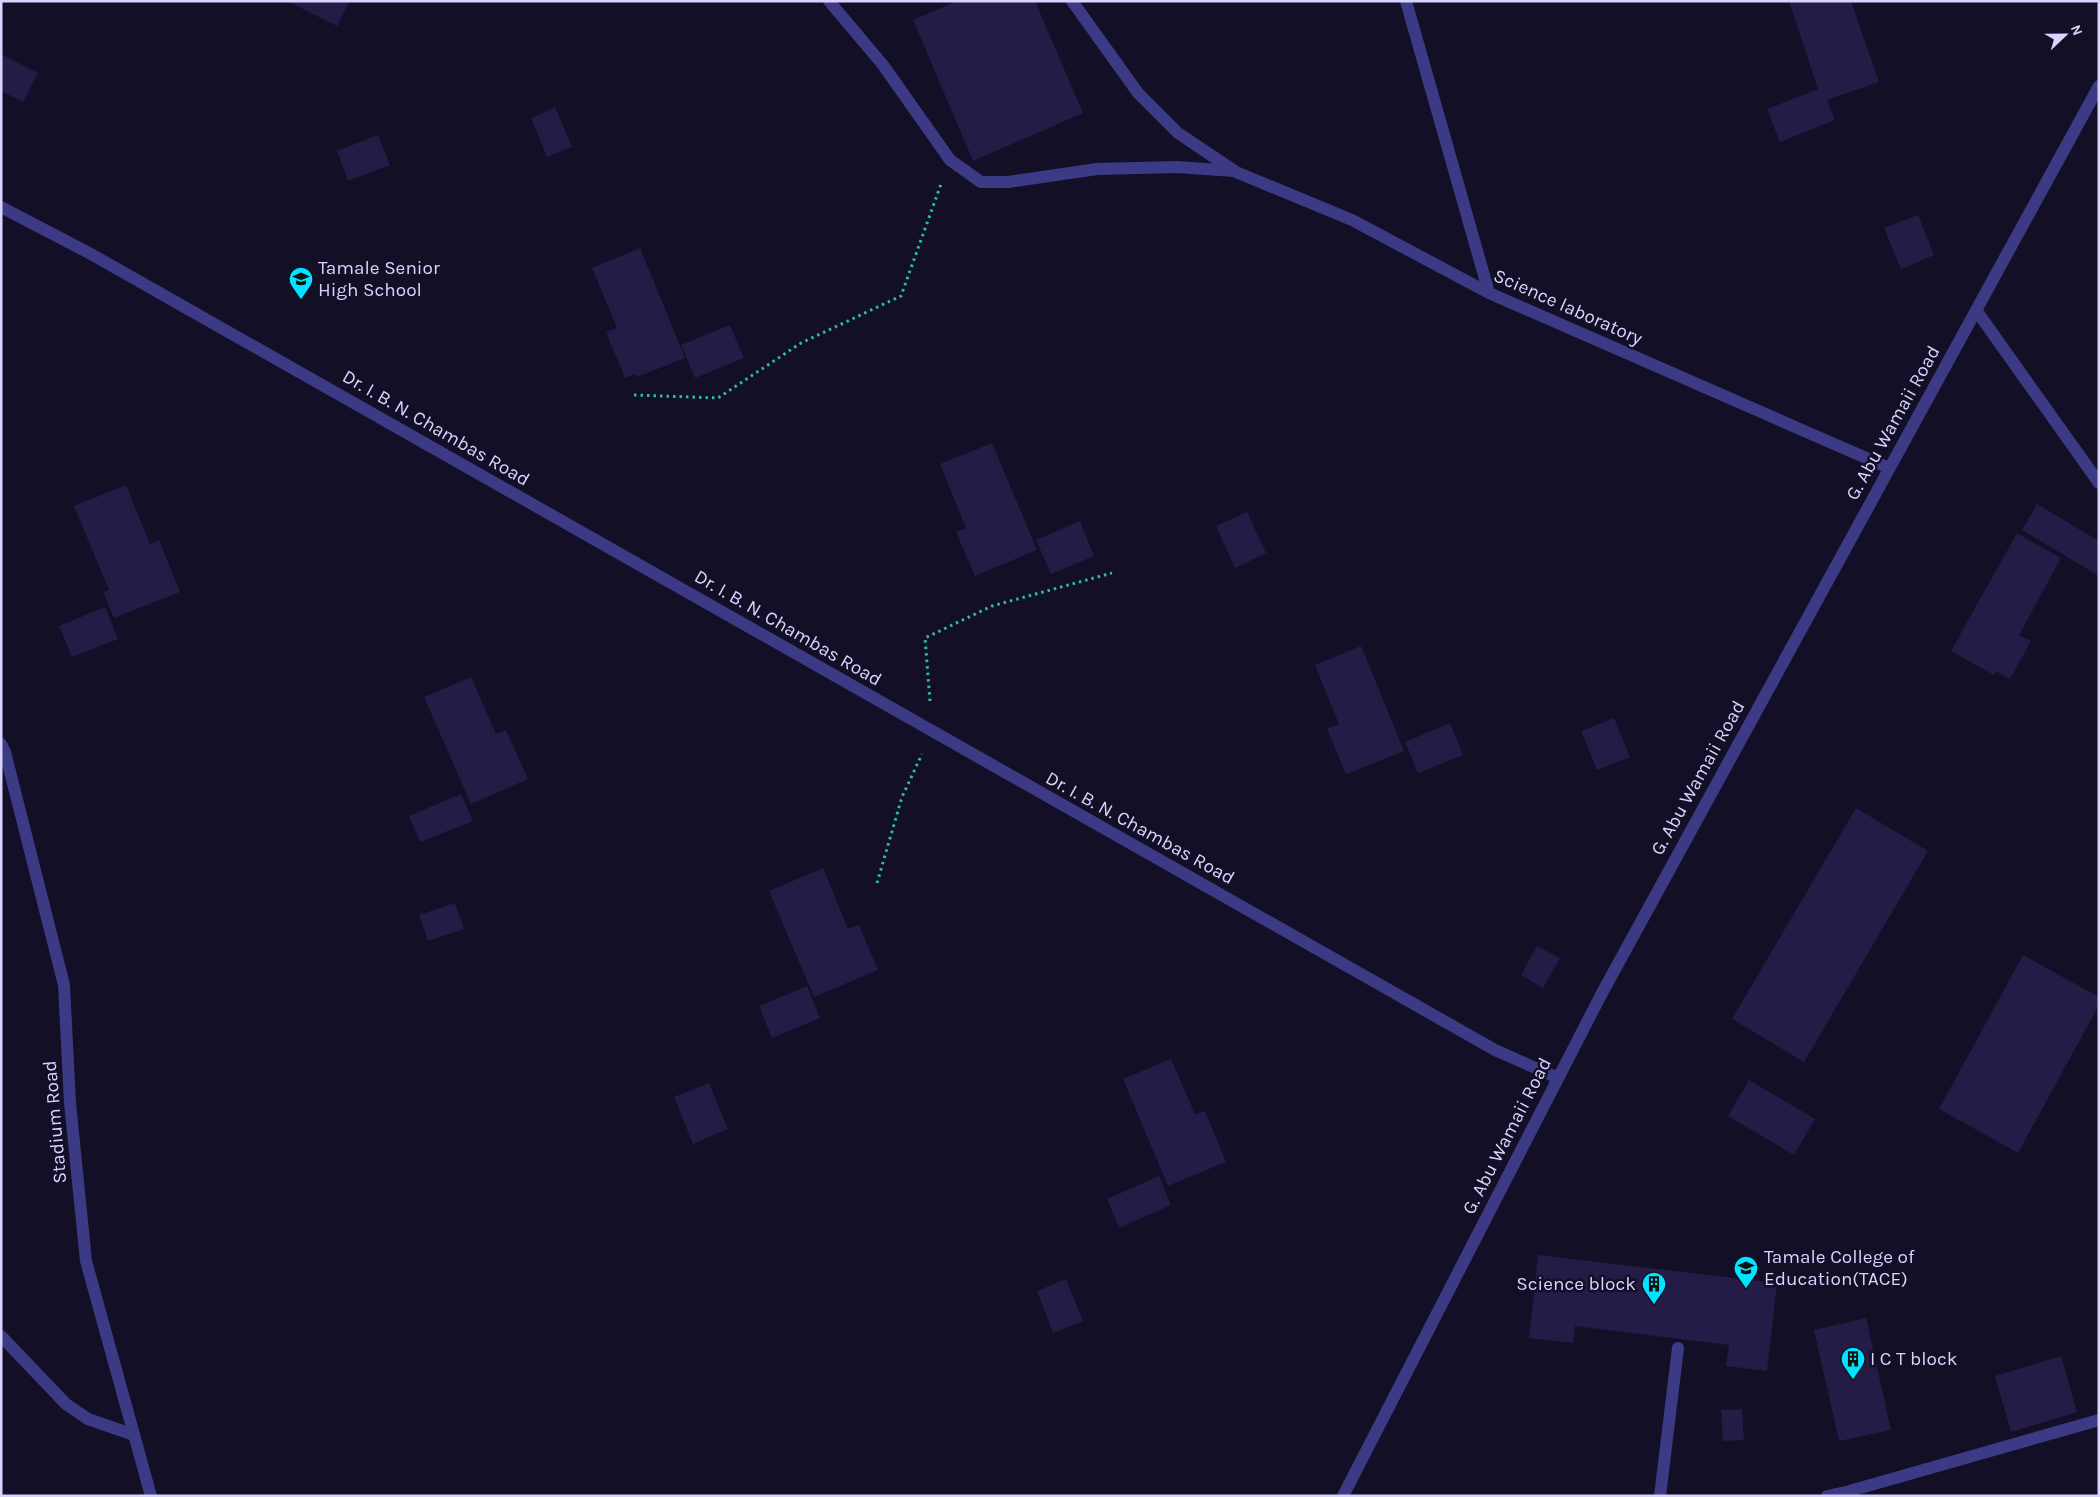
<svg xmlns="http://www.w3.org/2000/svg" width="2100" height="1497" viewBox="0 0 2100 1497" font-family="Karla,sans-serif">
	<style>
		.building { fill: #241b47 }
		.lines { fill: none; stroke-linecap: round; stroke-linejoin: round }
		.path { stroke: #2fb8b0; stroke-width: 3; stroke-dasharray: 2.5 4; stroke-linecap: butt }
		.lane { stroke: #3d3a85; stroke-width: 12 }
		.street { stroke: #3d3a85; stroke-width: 12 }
		.labels { text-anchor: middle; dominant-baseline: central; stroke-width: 5; stroke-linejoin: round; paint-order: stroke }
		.poi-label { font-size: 19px; fill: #d9d4ff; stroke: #130f26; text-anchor: start }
		.street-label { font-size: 19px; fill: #d9d4ff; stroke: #130f26 }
	</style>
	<rect width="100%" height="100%" fill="#130f26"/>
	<path class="building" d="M287,1H350L337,26Z
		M957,1H1035L1083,113L973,161L913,20Z
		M1789,1H1851L1879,82L1827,100L1835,120L1780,142L1767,109L1818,89Z
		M1,54L38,73L23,102L1,91Z
		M555,107L572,147L547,157L531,118Z
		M378,135L390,165L348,181L337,151Z
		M1918,215L1934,255L1901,269L1884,228Z
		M640,248L685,358L637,377L636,374L625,378L606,332L617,328L592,268Z
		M730,325L744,358L695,378L681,345Z
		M992,443L1037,550L975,576L956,532L966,528L940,464Z
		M126,485L150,544L159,540L180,592L114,618L103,592L109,590L74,506Z
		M2037,504L2099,541V576L2022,530Z
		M1247,512L1266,553L1235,568L1216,526Z
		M1080,521L1094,556L1051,574L1036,540Z
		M2017,533L2061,558L2019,635L2031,641L2010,679L1996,671L1994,675L1951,651Z
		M105,607L118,639L72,657L59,626Z
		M1361,646L1404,751L1346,774L1327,729L1339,724L1315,665Z
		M471,677L496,734L506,730L528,779L471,804L424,697Z
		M1614,718L1630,757L1597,770L1581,731Z
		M1450,723L1463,755L1418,773L1405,742Z
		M461,794L473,821L420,842L409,816Z
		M1856,808L1928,851L1804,1062L1732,1019Z
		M823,868L848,929L859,925L878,970L814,997L769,891Z
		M455,903L464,929L428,941L419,915Z
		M1537,946L1560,958L1543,988L1521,975Z
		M2023,955L2099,997V1005L2018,1153L1939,1109Z
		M807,986L820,1018L772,1038L759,1006Z
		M1171,1059L1195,1114L1205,1111L1226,1162L1168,1186L1123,1079Z
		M1749,1080L1815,1119L1794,1155L1728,1116Z
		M709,1083L728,1129L693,1144L674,1097Z
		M1159,1176L1171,1205L1119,1228L1107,1199Z
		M1538,1255L1777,1283L1767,1371L1726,1366L1729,1345L1575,1326L1573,1343L1529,1338Z
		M1066,1279L1083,1321L1053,1333L1037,1291Z
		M1866,1318L1891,1430L1839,1441L1814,1330Z
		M2061,1356L2077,1412L2011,1432L1995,1376Z
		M1742,1409L1744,1440L1723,1441L1721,1410Z"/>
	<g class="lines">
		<path class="path" d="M634,395L718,398L801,343L901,296L941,184
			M930,701L925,638L992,606L1112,573
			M877,883L902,797L922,754"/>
		<path class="lane" d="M1846,1492L2099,1420
			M1660,1496L1678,1348
			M1827,1496L1846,1492L1847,1496"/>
		<path class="street" d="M829,1L883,65L950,160L981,182H1008L1097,169L1177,167L1234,171
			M1072,1L1138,93L1178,133L1236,172L1352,220L1489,293L1889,468
			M1406,1L1489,293
			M1,207L91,254L1495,1050L1558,1078
			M1976,310L2099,483
			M1,744L5,752L64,985L70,1103L86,1261L151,1496
			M1,1336L66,1404L88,1419L134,1435
			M1343,1496L1602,993L2099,86"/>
	</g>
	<defs>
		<symbol id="school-pin" viewBox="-11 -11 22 30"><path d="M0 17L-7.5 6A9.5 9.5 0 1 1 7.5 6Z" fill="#00e5ff" stroke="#130f26"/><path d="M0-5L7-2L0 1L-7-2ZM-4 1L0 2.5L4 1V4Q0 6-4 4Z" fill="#111"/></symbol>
		<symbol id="university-pin" viewBox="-11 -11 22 30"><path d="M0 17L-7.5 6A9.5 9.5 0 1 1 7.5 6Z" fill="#00e5ff" stroke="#130f26"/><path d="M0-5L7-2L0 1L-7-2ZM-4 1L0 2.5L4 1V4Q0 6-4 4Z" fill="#111"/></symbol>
		<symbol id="building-pin" viewBox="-11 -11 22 30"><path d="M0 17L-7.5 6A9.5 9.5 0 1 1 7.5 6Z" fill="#00e5ff" stroke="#130f26"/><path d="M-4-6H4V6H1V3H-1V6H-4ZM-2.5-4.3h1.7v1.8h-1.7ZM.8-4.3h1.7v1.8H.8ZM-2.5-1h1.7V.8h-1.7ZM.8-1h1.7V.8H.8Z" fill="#111"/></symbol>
	</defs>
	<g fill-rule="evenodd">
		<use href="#school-pin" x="287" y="265" width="28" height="38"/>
		<use href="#university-pin" x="1732" y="1254" width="28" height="38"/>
		<use href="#building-pin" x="1640" y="1270" width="28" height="38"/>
		<use href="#building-pin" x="1839" y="1345" width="28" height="38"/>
	</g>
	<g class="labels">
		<g class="poi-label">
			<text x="318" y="268">Tamale Senior<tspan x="318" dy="22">High School</tspan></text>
			<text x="1764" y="1257">Tamale College of<tspan x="1764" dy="22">Education(TACE)</tspan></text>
			<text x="1636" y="1284" text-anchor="end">Science block</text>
			<text x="1870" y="1359">I C T block</text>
		</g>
		<g class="street-label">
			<text transform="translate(1568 307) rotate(24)">Science laboratory</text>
			<text transform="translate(1893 423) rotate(-61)">G. Abu Wamaii Road</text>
			<text transform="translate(436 428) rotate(30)">Dr. I. B. N. Chambas Road</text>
			<text transform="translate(788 628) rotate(30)">Dr. I. B. N. Chambas Road</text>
			<text transform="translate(1698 778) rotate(-61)">G. Abu Wamaii Road</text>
			<text transform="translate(1140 828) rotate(29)">Dr. I. B. N. Chambas Road</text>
			<text transform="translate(55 1122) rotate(-95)">Stadium Road</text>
			<text transform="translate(1507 1136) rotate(-63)">G. Abu Wamaii Road</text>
		</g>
	</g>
	<rect width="2100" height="1497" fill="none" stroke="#d9d4ff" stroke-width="5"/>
	<g transform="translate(2065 35) rotate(68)" stroke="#130f26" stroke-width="4" paint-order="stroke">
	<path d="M0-4L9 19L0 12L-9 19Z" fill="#d9d4ff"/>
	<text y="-8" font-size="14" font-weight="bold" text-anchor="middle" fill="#d9d4ff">N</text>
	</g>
</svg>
